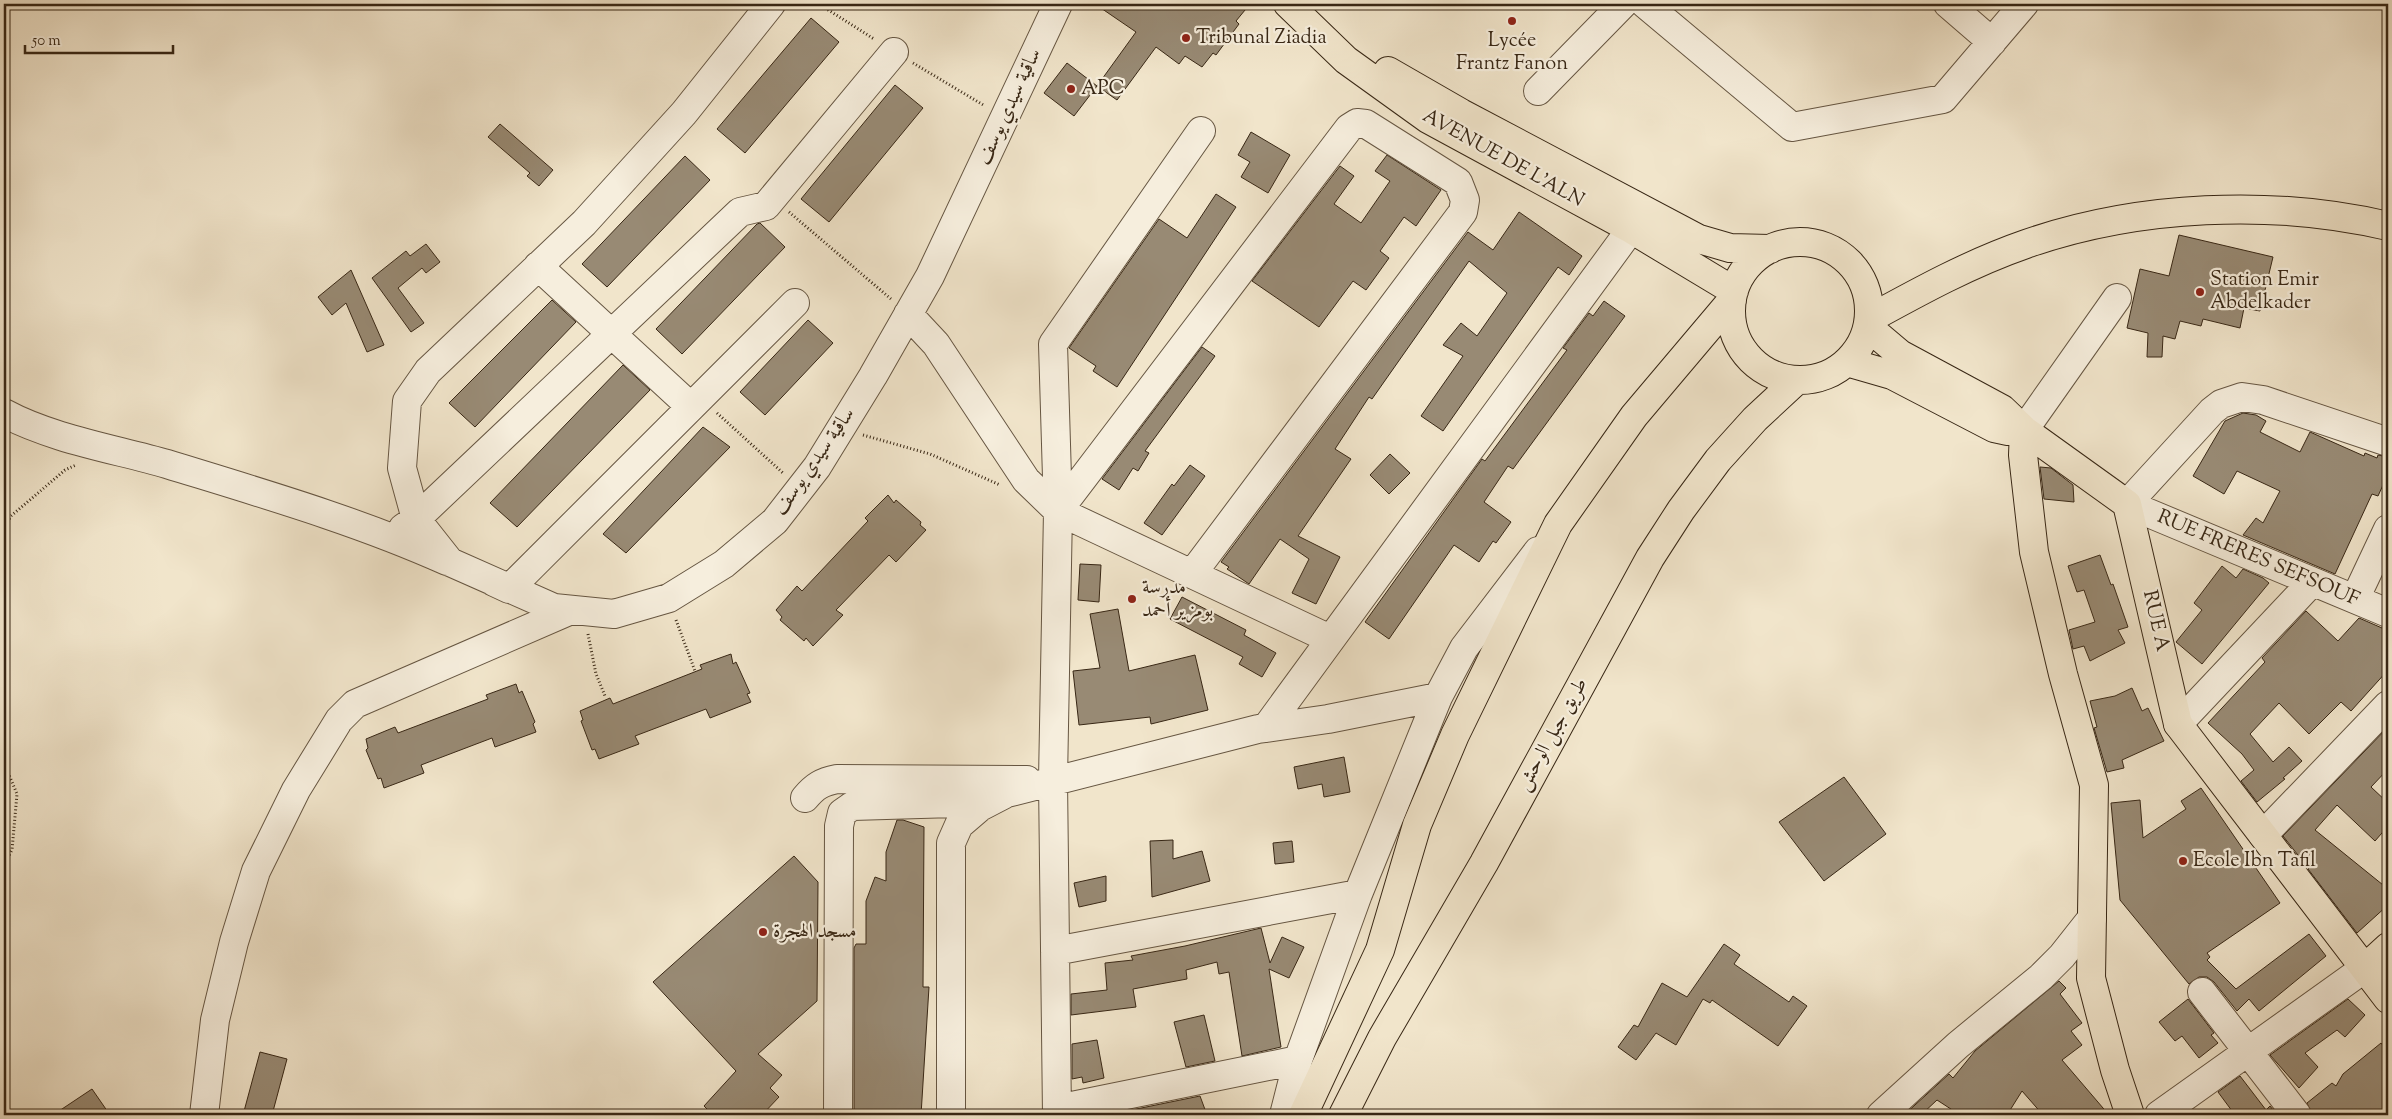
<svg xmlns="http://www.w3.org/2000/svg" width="2392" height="1119" viewBox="0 0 2392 1119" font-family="'Sorts Mill Goudy',Amiri,serif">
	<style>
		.building { fill: #988a74; stroke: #382715 }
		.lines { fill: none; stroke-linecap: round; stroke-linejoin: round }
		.minor-casing { stroke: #665642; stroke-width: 30 }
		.major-casing { stroke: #382715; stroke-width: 30 }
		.highway-casing { stroke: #382715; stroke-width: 30 }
		.path { stroke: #382715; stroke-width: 3; stroke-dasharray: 1 2.5; stroke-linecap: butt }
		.minor { stroke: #f6eedd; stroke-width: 28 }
		.major { stroke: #f1e5cb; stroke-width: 28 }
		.highway { stroke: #f1e5cb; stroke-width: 28 }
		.poi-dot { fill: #8f2418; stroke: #f6eedd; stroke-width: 2 }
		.labels { text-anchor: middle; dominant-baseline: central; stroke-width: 4.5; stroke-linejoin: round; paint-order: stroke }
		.poi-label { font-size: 20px; fill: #382715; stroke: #f6eedd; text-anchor: start }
		.street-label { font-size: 20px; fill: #382715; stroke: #f6eedd }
	</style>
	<rect width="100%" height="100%" fill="#f1e5cb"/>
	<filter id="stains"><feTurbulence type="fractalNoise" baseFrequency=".004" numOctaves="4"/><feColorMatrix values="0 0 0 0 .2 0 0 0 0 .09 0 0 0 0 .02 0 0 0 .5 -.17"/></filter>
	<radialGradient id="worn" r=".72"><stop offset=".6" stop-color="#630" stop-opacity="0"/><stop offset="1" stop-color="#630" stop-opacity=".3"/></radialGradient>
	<path class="building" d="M1095,4H1250L1236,21L1239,24L1216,55L1213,53L1202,67L1185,56L1179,64L1156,47L1117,100L1097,86L1136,32Z
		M811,18L839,42L745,153L717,129Z
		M1067,63L1097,86L1074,116L1044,93Z
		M895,85L923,108L829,222L801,199Z
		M500,124L553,170L539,186L527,176L530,173L488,137Z
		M1251,132L1290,155L1268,193L1241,177L1250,162L1238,155Z
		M1387,155L1441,190L1416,226L1404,217L1380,251L1389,258L1366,290L1353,281L1319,327L1252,281L1340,166L1354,176L1334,204L1361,223L1390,181L1375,171Z
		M685,156L710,180L607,287L582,264Z
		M1216,194L1236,207L1117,387L1093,371L1096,366L1069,348L1159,219L1187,238Z
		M1519,212L1582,256L1569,275L1558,267L1443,431L1421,416L1463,356L1443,345L1461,323L1477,336L1507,293L1469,261L1372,399L1369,397L1335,449L1351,459L1298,536L1340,557L1316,604L1292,593L1309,559L1280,539L1249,584L1227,569L1229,567L1221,562L1468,232L1493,250Z
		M760,223L785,247L682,354L656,329L757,224Z
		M2179,235L2273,257L2260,311L2244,308L2240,328L2203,319L2201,326L2180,321L2175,339L2163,336L2162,357H2147L2148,333L2127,328L2140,269L2169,276Z
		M426,244L440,262L426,273L422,268L398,288L424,323L411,332L372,278L406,251L410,256Z
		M351,270L384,345L367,352L346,303L332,315L318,297Z
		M552,300L576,322L475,427L449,403Z
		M1604,301L1625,316L1513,469L1508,466L1484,502L1511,522L1496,543L1493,541L1479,562L1454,545L1389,639L1365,622L1482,459L1485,461L1567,350L1563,348L1589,313L1593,316Z
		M808,320L833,343L765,415L740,392Z
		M1202,347L1215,356L1145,451L1149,453L1138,471L1133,468L1119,490L1102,479Z
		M623,365L650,390L517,527L490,503Z
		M2243,413L2256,415L2266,421L2260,432L2300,452L2310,432L2364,456L2365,453L2377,458L2378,455L2388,457V474L2378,496L2372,494L2335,574L2243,535L2256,518L2263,523L2280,491L2237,471L2224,494L2193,476L2225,421Z
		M703,427L730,447L626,553L603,534Z
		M1390,454L1410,473L1389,494L1370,475Z
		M1190,465L1205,476L1162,535L1144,523L1172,484L1174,486Z
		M2040,467L2051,468L2073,485L2074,502L2044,499Z
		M888,495L894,503L896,500L921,522L920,525L926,530L896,562L889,555L836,610L843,615L813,646L806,638L804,641L780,620L782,617L776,610L797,586L802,591L868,521L865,518Z
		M2100,555L2111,585L2113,584L2128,627L2118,630L2125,643L2090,661L2084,646L2073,649L2069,630L2095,622L2084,590L2077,592L2068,566Z
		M1080,564L1101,565L1099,602L1078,600Z
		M2222,566L2236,578L2243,569L2263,578L2269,583L2202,664L2176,642L2202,610L2194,603Z
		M1182,597L1246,630L1244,635L1276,653L1262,677L1239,664L1243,657L1170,619Z
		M1118,609L1129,671L1195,655L1208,710L1151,724L1150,717L1079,725L1073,671L1100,668L1090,614Z
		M2306,611L2338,641L2359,618L2382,628L2388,633V670L2351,711L2341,702L2309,734L2279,703L2250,734L2273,762L2289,747L2302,761L2283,778L2285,779L2257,802L2241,781L2254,770L2242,754L2208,723L2265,662L2262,658Z
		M731,654L733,664L736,662L750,693L747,694L751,702L710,718L706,709L635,736L639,744L599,759L595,749L592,750L581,721L583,720L580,711L610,698L613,704L702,669L700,665Z
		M516,684L519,693L522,691L535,722L533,724L536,732L495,747L492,738L421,765L424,773L384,788L381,778L378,779L366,750L368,748L366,739L395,727L398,733L488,699L486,695Z
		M2132,688L2142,711L2148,708L2164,741L2122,760L2124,768L2107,772L2094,728L2097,727L2090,701L2115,696Z
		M2388,727V769L2371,787L2388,803V826L2375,841L2337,805L2315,830L2388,889V905L2357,933L2308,869L2310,867L2301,859L2283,836Z
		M1344,757L1350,792L1324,797L1322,784L1298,789L1294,767Z
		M1844,777L1886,834L1824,881L1779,822Z
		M2201,788L2280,903L2207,953L2210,957L2207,960L2236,989L2309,934L2326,956L2259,1011L2249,999L2237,1011L2214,982L2207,977H2199L2189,984L2120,900L2111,803L2140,800L2143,838L2186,809L2181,801Z
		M897,820H903L924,827L923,987H929L921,1115H854V948L856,944H866V901L875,877L886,881V852Z
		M1173,840V859L1202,851L1210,881L1152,897L1150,841Z
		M1292,841L1294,862L1275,864L1273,843Z
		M794,856L818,882L817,1001L758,1054L782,1075L770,1088L779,1097L762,1115H713L704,1106L736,1071L653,982Z
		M1106,876V901L1079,907L1074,883Z
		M1261,928L1270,963L1282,937L1304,947L1289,978L1269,969L1281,1047L1242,1056L1229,972L1219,974L1217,962L1186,970L1187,979L1133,989L1136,1007L1071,1015V994L1107,990L1105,963L1133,960L1131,956L1185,946Z
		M1724,944L1740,955L1734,964L1789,1002L1793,996L1807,1006L1778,1046L1712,1000L1710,1003L1703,999L1676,1045L1656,1033L1636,1060L1618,1047L1634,1025L1638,1027L1662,983L1687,997Z
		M2059,981L2066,988L2060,994L2082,1023L2071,1031L2082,1045L2062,1060L2109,1115H2043L2022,1091L2007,1115H1960L1937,1100L1921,1115H1904L1949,1074L1953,1078L1975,1051Z
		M2188,999L2214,1033L2211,1035L2218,1043L2199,1058L2182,1036L2175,1041L2159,1022Z
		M2348,999L2365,1015L2345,1037L2337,1030L2305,1053L2318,1067L2299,1088L2270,1055Z
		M1204,1015L1215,1061L1186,1067L1174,1022Z
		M1097,1040L1104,1078L1083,1083L1082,1077L1072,1079V1044Z
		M2381,1043L2388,1052V1115H2312L2307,1103L2332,1083L2336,1086L2343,1074Z
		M260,1052L287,1059L272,1115H243Z
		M2240,1076L2266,1110L2270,1106L2277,1115H2235L2218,1092Z
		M92,1089L110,1115H53Z
		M1200,1096L1207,1115H1107Z"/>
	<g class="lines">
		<defs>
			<path id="minor" d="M771,4L684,113L584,223L428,371L407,401L402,468L416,519L450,562L554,608L614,614L669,598L724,564L775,521L817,467L873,376L930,276L1058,4
				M1645,4L1792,127L1943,99L2024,4
				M1948,4L1992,42
				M1538,91L1623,4
				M538,266L691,407
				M908,314L936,344L1026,480L1058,511L1330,639
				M4,413C52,439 115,449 167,464C261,493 358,521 447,561
				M2024,430L2117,298
				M2388,442L2263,400L2242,397L2221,404L2212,411L2127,504L2388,613
				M1058,511L1349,128L1357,123L1366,124L1458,182L1465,200L1463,212L1192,574
				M403,528L416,519L740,212L766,206L894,52
				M494,582L509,589L795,303
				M2355,599L2388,529
				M2178,724L2312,582
				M1266,728L1631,229
				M805,798C815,786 822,782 837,779L1027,780
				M2263,835L2388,705
				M1055,951L1358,894
				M2202,992L2297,1115
				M1057,1109L1298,1060
				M204,1115L215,1020L234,942L256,871L296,790L339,720L355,704L569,611
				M838,1115L839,826L842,813L852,806L989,802
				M951,1115V843L959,825L980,807L1007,793L1258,729L1328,719L1438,697
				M1057,1115L1053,780L1058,511L1053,344L1201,131
				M1284,1115L1298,1060L1358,894L1438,697L1464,648L1538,551
				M1881,1115L1958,1045L2041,977L2062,956L2092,918
				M2159,1115L2365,968"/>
			<path id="major" d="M1288,4L1346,60L1428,119L1631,229L1734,291
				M1388,71L1461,113L1699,239L1730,248L1770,249
				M1731 311a69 69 0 1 1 138 0a69 69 0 1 1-138 0Z
				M1868,327L1900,354L2002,409L2024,430L2127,504L2178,724L2388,999
				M1847,362L1892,375L1994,428L2008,431L2024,430
				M2024,430L2023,455L2034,552L2063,674L2094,785L2091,978L2115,1070L2130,1115
				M2365,968L2388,947
				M1303,1115L1380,950L1417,825L1455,735L1558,524L1634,416L1732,300
				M1343,1115L1382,1038L1484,863L1650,558L1681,510L1718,460L1755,419L1797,380"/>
			<path id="highway" d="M1869,319C1920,291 1971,263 2026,244C2137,205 2273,199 2388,226"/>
		</defs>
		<use href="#minor" class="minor-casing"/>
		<use href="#major" class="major-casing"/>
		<use href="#highway" class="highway-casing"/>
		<path class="path" d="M819,4L874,39
			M913,63L985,106
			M789,212L891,299
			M717,413L783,473
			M863,435L930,454L1000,485
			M4,528L11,516L65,470L76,465
			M676,620L695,671
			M588,634L596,674L605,696
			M4,763L17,794L12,850L4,865"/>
		<use href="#minor" class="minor"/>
		<use href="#major" class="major"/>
		<use href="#highway" class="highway"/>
	</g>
	<g class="poi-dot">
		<circle cx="1512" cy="21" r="5"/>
		<circle cx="1186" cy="38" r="5"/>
		<circle cx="1071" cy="89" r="5"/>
		<circle cx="2200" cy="292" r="5"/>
		<circle cx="1132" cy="599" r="5"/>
		<circle cx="2183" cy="861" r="5"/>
		<circle cx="763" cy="932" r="5"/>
	</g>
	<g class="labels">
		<g class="poi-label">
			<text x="1196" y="38">Tribunal Ziadia</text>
			<text x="1512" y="41" text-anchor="middle">Lycée<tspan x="1512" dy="23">Frantz Fanon</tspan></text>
			<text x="1081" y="89">APC</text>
			<text x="2210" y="280">Station Emir<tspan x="2210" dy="23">Abdelkader</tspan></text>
			<text x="1142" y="588">مدرسة<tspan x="1142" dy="23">بومزير أحمد</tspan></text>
			<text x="2193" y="861">Ecole Ibn Tafil</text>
			<text x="773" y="932">مسجد الهجرة</text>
		</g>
		<g class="street-label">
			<text transform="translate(1010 107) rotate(-65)">ساقية سيدي يوسف</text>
			<text transform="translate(1503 159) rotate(29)">AVENUE DE L'ALN</text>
			<text transform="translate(815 462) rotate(-55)">ساقية سيدي يوسف</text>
			<text transform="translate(2258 559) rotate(23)">RUE FRERES SEFSOUF</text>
			<text transform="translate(2155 621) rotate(77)">RUE A</text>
			<text transform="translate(1553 735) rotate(-61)">طريق جبل الوحش</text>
		</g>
	</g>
	<rect width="2392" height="1119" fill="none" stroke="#f1e5cb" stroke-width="20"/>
	<rect x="5" y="5" width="2382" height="1109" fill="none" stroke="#382715" stroke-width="2.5"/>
	<rect x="10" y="10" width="2372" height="1099" fill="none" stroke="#382715"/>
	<path d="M25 45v8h148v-8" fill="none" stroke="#382715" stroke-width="2.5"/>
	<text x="32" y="45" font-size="15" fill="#382715" stroke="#f6eedd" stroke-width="4" paint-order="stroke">50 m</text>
	<rect width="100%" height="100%" filter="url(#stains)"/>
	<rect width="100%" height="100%" fill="url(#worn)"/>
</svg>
